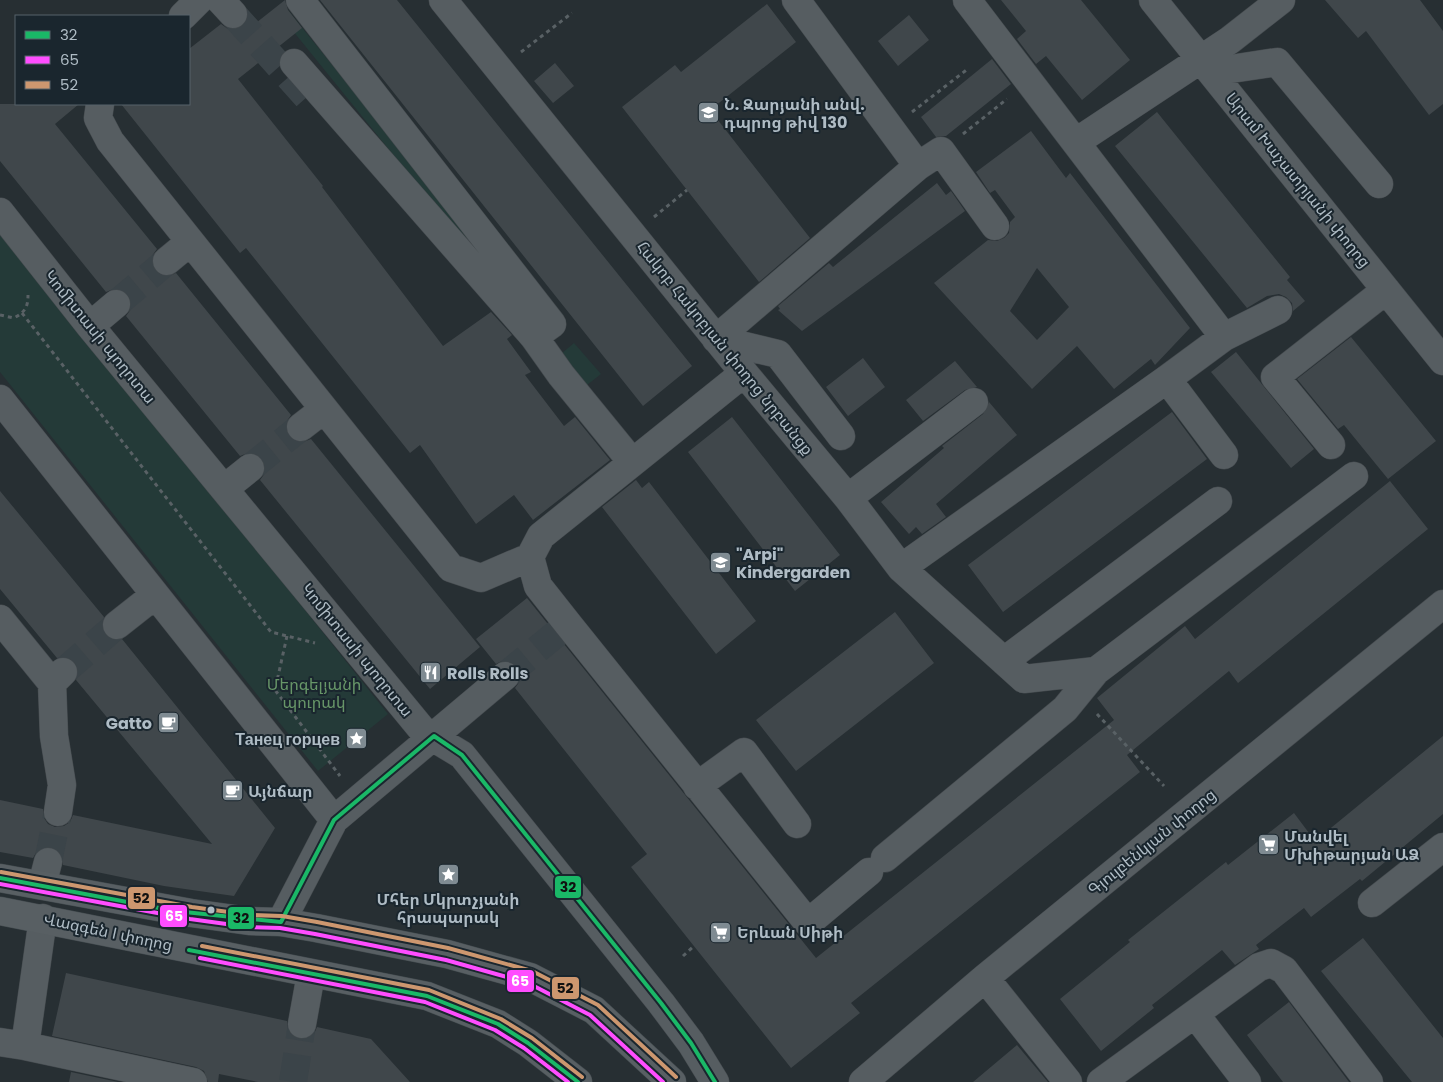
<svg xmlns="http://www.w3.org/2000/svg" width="1443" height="1082" viewBox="0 0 1443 1082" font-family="Poppins,'Noto Sans Armenian',sans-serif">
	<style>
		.green { fill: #243a38 }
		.building { fill: #40474b; fill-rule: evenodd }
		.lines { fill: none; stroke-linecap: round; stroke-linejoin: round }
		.minor-tunnel { stroke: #3b4449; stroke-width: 28; stroke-dasharray: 28 14; stroke-linecap: butt }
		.minor-casing { stroke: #444a4e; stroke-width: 29 }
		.major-casing { stroke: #444c50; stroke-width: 29 }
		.path { stroke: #596165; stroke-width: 3; stroke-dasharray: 4 4; stroke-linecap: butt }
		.minor { stroke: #565d61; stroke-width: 28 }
		.major { stroke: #585f63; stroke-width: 28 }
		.bus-1-casing { stroke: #1a262e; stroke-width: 8 }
		.bus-2-casing { stroke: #1a262e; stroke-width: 8 }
		.bus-3-casing { stroke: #1a262e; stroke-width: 8 }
		.bus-1 { stroke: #1ab867; stroke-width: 4 }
		.bus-2 { stroke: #ff4dff; stroke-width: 4 }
		.bus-3 { stroke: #cd976f; stroke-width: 4 }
		.bus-dot { fill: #afbcc5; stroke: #1a262e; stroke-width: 2 }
		.labels { text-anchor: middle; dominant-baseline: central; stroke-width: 4; stroke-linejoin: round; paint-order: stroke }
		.poi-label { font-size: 16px; font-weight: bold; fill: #afbcc5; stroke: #1a262e; text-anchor: start }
		.street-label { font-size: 16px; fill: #afbcc5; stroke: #1a262e }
		.park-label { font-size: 16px; fill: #679668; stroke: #1a262e }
		.line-badge { stroke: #1a262e; stroke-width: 2 }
		.badge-label { font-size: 14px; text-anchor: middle; font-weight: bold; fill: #fff }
		.pale-badge-label { font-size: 14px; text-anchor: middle; font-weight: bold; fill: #111 }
	</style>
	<rect width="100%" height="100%" fill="#272f33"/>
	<path class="green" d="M283,4L538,320L531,325L276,10Z
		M0,228L388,714L318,771L0,372Z
		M574,343L601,374L587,385L561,354Z"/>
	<path class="building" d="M285,0L288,10L302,28L238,79L323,186L322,187L443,346L491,312L512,335L507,339L531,372L525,375L564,426L575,417L610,460L533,520L514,495L476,524L420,445L410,453L246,248L240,253L121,104H189V49L221,24L228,29H236L243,26L247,20L252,26Z
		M320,0H397L692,366L643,406Z
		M1001,0H1081L1130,60L1082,100L1046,56L1036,64L1017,39L1026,31Z
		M1325,0H1420L1443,31V104L1429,115L1366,31L1358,38Z
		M767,4L796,42L710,110L810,238L759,282L622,107L675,65L681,72Z
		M909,15L929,40L898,66L878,41Z
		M992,59L1011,84L946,136L936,137L921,117Z
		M555,63L574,86L553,103L534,81Z
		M0,104H79L55,124L157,249L152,256V263L155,271L162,276H169L176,273L291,415L287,421L286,429L289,437L295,441L303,442L311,439L480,647L430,689L260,480L265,473V466L262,458L255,453H248L240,456L126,316L131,309V302L128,294L121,289H114L106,292L0,161Z
		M1157,112L1290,277L1287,280L1305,301L1293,311L1292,303L1286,297L1279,294L1267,296L1247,308L1115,146Z
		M1031,131L1066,178L1070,173L1190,328L1155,365L1151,359L1114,389L1077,346L1032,389L934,283L988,240L997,241L1004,238L1009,233L1010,222L1015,217L995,190L990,193L976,172ZM1037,268L1069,307L1037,340L1010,311Z
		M937,183L946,195L951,191L965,211L802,331L778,310L780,309L778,306L829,263L833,267Z
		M1351,337L1436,441L1388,479L1344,425L1338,429L1297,379Z
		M1236,352L1314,449L1291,468L1211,372Z
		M863,358L885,387L848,416L826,387Z
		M955,361L977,387L965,390L923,421L906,400Z
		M989,402L1017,435L936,504L946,517L922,534L916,527L909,534L881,502L944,448L942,446L983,414Z
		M1172,412L1207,459L1003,612L968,565Z
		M732,417L840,555L795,591L688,452Z
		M636,480L642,488L649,482L756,621L716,654L602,507Z
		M1390,481L1428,529L1238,683L1229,671L1127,755L1140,772L851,1003L860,1013L791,1068L631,867L647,854L515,688L520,681V673L517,666L510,661H502L496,664L476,639L527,598L816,958L1114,720L1097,698L1185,626L1195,639Z
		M0,491L104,617L102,627L105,635L112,640L122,639L275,828L234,896L164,886L63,865L59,851L51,847H44L37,851L33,858L0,852V800L43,809L44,818L48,824L55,827L64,826L70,822L73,815L212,844L76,680L78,668L74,661L67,657L57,658L0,589Z
		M895,612L934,663L796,771L756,720Z
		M1443,736V814L1362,881L1360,879L1311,917L1304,908L1256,945L1259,949L1235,965L1222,950L1152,1005L1154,1008L1101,1051L1060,999L1130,942L1128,940L1226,862L1228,865L1294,813L1315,841Z
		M1363,938L1443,1038V1082H1412L1321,971Z
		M66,973L287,1021L288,1030L292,1036L299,1039L308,1038L314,1034L317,1027L371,1039L410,1082H258L219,1074L218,1082H208L204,1071L196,1067L52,1036Z
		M1289,1002L1349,1082H1283L1247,1035Z
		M1017,1045L1048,1082H973Z
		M71,1072L118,1082H69Z"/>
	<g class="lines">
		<path class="minor-tunnel" d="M233,14L307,97
			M116,304L167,261
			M250,468L301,427
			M63,672L117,625
			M505,676L568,624
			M48,862L58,812
			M293,1082L302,1024"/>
		<defs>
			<path id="minor" d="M220,0L233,14
				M300,0L552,324L534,337L561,375L632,462
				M443,0L744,373L848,498L901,568L1024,679L1096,671L1354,476
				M796,0L918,166
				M967,0L1224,337
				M1153,0L1443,361
				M183,16L199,0
				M294,63L534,337
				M1211,72L1277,62L1379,184
				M100,104L98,118L110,141L451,568L481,578L530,557
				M1076,142L1230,40L1281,0
				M0,212L90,326L424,732L462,755L661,1003L691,1043L715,1082
				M167,261L190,242
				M90,326L116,304
				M716,339L918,166L941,151L995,226
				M716,339L778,354L841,436
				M744,373L541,536L530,557L538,586L568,624L808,923L869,872
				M1167,379L1224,337L1278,310
				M0,399L334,820
				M301,427L323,410
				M1331,445L1275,377L1386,290
				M225,488L250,468
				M848,498L974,402
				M901,568L1167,379L1224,455
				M0,619L52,683
				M117,625L155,595
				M1004,661L1218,501
				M697,786L744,752L797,824
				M58,812L62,785L54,736L52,683L63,672
				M885,858L1065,709L1096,671
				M42,885L48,862
				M1372,903L1443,847
				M281,922L334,820L505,676
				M985,978L1068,1082
				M1195,1014L1247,1082
				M302,1024L311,974
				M0,1042L25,1046L43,918
				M25,1046L193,1082
				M863,1082L985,978L1443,604
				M1101,1082L1259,967L1271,963L1284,970L1369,1082"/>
			<path id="major" d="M0,878L191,913L249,921L281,922L316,928L447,954L530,977L594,1010L672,1082
				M0,911L427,996L498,1024L528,1043L578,1082"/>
		</defs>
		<use href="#minor" class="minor-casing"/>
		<use href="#major" class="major-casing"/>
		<path class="path" d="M521,52L572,13
			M912,112L969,68
			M963,134L1007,99
			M654,217L687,190
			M22,313L271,632L315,643
			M0,315L14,318C25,312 28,307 28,295
			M287,636L275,690L340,776
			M1097,714L1164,786
			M683,956L694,946"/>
		<use href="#minor" class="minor"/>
		<use href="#major" class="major"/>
		<defs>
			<path id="bus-1" d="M0,878L175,911L281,922L334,820L434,736L462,755L661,1003L691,1043L715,1082
				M189,950L427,996L498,1024L528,1043L578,1082"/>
			<path id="bus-2" d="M0,884L190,919L248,927L280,928L315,934L446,960L528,983L590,1015L663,1082
				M200,958L425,1002L495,1030L524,1048L568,1082"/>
			<path id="bus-3" d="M1,872L192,907L250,915L282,916L317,922L448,948L532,971L598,1005L676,1077
				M202,946L429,990L501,1019L532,1038L582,1077"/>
		</defs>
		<use href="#bus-1" class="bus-1-casing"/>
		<use href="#bus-2" class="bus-2-casing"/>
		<use href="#bus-3" class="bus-3-casing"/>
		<use href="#bus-1" class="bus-1"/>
		<use href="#bus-2" class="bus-2"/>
		<use href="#bus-3" class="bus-3"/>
	</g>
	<defs>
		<symbol id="school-square" viewBox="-11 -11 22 22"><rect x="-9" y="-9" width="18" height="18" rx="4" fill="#7f8b92" stroke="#1a262e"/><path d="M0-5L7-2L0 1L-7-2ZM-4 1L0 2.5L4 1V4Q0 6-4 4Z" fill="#fff"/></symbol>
		<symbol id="restaurant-square" viewBox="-11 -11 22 22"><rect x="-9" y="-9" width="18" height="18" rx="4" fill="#7f8b92" stroke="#1a262e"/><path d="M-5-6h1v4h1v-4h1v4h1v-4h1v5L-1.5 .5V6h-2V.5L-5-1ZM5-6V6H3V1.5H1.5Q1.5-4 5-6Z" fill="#fff"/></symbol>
		<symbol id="cafe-square" viewBox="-11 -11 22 22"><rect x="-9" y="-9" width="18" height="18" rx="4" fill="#7f8b92" stroke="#1a262e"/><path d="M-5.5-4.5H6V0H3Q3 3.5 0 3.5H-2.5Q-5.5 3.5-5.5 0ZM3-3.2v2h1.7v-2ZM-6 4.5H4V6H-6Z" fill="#fff"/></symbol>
		<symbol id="sight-square" viewBox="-11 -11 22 22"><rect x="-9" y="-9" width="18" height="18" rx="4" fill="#7f8b92" stroke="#1a262e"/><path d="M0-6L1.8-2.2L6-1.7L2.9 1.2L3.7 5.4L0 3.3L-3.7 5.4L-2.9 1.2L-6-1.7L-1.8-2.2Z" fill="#fff"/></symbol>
		<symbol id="supermarket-square" viewBox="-11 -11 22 22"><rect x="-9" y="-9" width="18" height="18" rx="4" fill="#7f8b92" stroke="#1a262e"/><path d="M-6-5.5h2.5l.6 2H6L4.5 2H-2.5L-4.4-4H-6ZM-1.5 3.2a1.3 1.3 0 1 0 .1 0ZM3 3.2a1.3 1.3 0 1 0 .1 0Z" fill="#fff"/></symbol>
	</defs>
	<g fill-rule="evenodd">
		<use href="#school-square" x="696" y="100" width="25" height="25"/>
		<use href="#school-square" x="708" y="550" width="25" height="25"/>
		<use href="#restaurant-square" x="418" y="660" width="25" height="25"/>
		<use href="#cafe-square" x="156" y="710" width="25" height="25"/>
		<use href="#sight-square" x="344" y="726" width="25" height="25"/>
		<use href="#cafe-square" x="220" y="778" width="25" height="25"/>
		<use href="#supermarket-square" x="1256" y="832" width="25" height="25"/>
		<use href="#sight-square" x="436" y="862" width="25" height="25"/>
		<use href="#supermarket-square" x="708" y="920" width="25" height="25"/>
	</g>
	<circle class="bus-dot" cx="211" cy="910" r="4.5"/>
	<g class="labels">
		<g class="poi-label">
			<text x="724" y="104">Ն. Զարյանի անվ.<tspan x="724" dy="18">դպրոց թիվ 130</tspan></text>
			<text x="736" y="554">"Arpi"<tspan x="736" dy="18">Kindergarden</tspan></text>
			<text x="447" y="673">Rolls Rolls</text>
			<text x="152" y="723" text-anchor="end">Gatto</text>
			<text x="340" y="739" text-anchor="end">Танец горцев</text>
			<text x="248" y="791">Այնճար</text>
			<text x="1284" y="836">Մանվել<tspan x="1284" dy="18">Մխիթարյան ԱՁ</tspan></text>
			<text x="448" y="899" text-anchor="middle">Մհեր Մկրտչյանի<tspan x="448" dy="18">հրապարակ</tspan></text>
			<text x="737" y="932">Երևան Սիթի</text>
		</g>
		<g class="street-label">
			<text transform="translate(1298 180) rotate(51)">Արամ Խաչատրյանի փողոց</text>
			<text transform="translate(100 337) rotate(51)">Կոմիտասի պողոտա</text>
			<text transform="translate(725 348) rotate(51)">Հակոբ Հակոբյան փողոց նրբանցք</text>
			<text transform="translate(357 650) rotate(51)">Կոմիտասի պողոտա</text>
			<text transform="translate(1152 842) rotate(-39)">Գյուլբենկյան փողոց</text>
			<text transform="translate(108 932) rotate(12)">Վազգեն I փողոց</text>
		</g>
		<g class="park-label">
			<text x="314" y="684">Մերգելյանի<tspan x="314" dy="18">պուրակ</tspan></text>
		</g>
	</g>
	<g class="line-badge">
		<rect x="554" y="875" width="28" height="24" rx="5" fill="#1ab867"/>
		<rect x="127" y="886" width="29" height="24" rx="5" fill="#cd976f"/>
		<rect x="159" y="904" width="29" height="24" rx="5" fill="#ff4dff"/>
		<rect x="227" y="906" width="28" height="24" rx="5" fill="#1ab867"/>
		<rect x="506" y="969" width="29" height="24" rx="5" fill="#ff4dff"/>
		<rect x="551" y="976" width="29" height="24" rx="5" fill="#cd976f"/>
	</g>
	<g class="badge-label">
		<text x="174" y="921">65</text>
		<text x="520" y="986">65</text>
	</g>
	<g class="pale-badge-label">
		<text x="568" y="892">32</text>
		<text x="141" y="903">52</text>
		<text x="241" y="923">32</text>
		<text x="565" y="993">52</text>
	</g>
	<rect x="15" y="15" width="175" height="90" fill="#1a262e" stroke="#56626a"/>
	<rect x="25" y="31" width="25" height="8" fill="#1ab867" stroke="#56626a"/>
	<text x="60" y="40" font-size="15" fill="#afbcc5">32</text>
	<rect x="25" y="56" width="25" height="8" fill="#ff4dff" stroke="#56626a"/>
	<text x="60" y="65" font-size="15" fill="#afbcc5">65</text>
	<rect x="25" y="81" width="25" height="8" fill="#cd976f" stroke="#56626a"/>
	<text x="60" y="90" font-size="15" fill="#afbcc5">52</text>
</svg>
